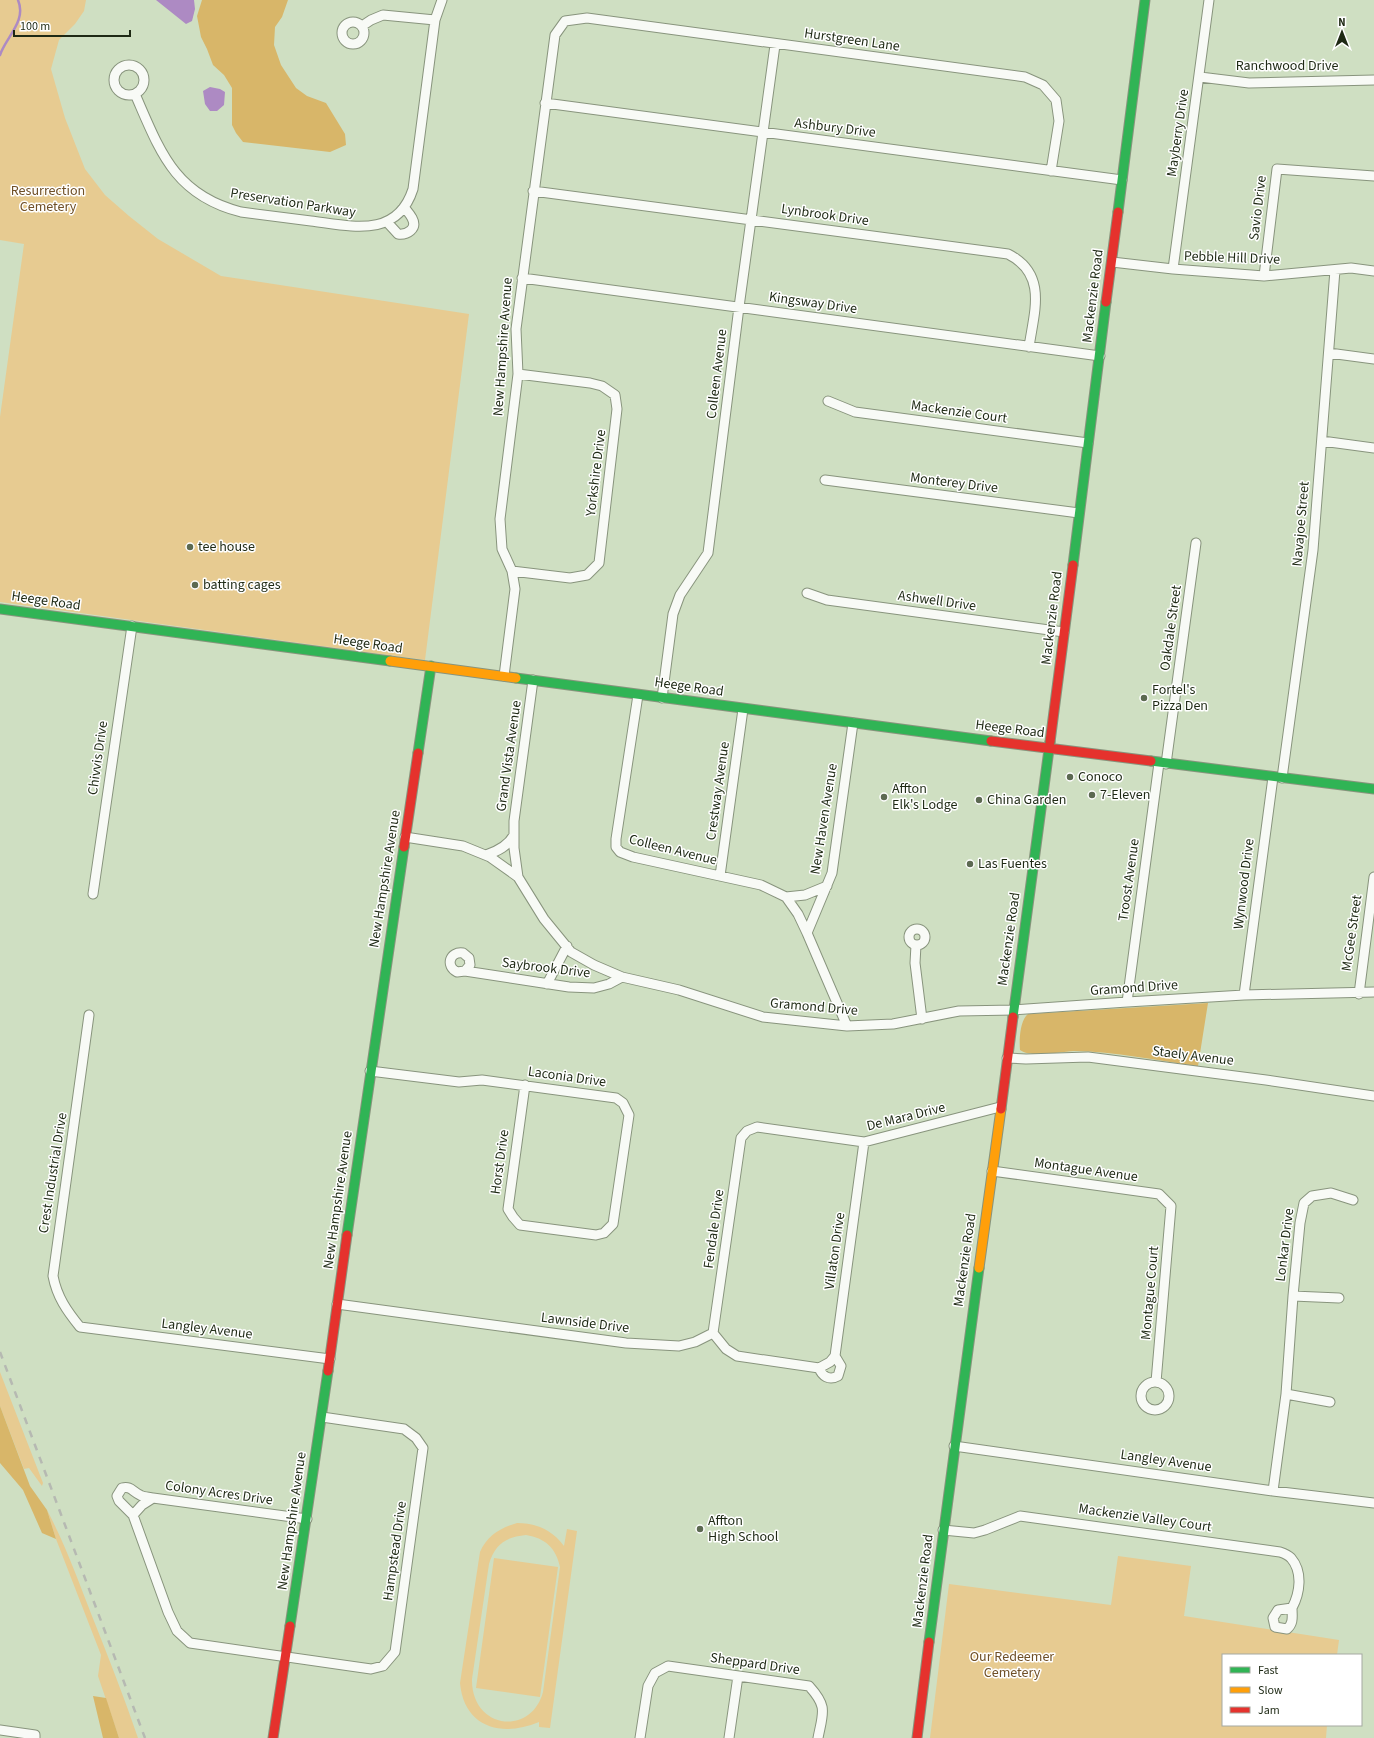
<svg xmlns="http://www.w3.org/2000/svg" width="1374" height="1738" viewBox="0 0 1374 1738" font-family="'Source Sans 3',sans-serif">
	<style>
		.green { fill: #e7cb91; fill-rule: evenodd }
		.forest { fill: #d8b669 }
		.water { fill: #ad8ac3 }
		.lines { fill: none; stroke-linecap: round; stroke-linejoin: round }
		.stream { stroke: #ad8ac3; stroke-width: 2.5 }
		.street-casing { stroke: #88947d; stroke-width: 11 }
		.fast-casing { stroke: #88947d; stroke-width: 11 }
		.slow-casing { stroke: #88947d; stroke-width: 11 }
		.jam-casing { stroke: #88947d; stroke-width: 11 }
		.street { stroke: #f8faf6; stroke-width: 9 }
		.fast { stroke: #30b455; stroke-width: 9 }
		.slow { stroke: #ff9f0a; stroke-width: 9 }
		.jam { stroke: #e5322d; stroke-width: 9 }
		.rail { stroke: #b6b9b2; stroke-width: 2.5; stroke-dasharray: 7 7; stroke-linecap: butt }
		.poi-dot { fill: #5c6951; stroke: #fff; stroke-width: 1.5 }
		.labels { text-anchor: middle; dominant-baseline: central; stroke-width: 3; stroke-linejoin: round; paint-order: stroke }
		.street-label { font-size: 14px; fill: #1e2914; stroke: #fff }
		.park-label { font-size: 14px; fill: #6f4f26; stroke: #fff }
		.poi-label { font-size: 14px; fill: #1e2914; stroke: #fff; text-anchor: start }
	</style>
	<rect width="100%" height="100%" fill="#cfdfc2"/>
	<path class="green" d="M0,0H86L84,11L75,24L59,40L51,69L65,118L85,169L105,195L129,216L158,239L221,276L469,314L425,660L0,602V417L24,244L0,240Z
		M0,1372L43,1483L42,1486L29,1468L24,1469L0,1406Z
		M47,1510C65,1544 78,1580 92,1616C108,1656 124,1697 138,1738H119L98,1676L101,1655L56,1539Z
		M517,1523C537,1523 552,1530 564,1546L567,1529L577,1531L550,1728L539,1727V1722C501,1738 464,1727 460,1683L480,1552C487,1536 500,1528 517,1523ZM526,1535C545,1538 556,1548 560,1567L543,1692C531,1737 471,1729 472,1679L489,1564C495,1544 506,1537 526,1535Z
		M1118,1556L1191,1566L1184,1616L1339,1640L1337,1655H1223V1725H1327L1326,1738H930L949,1584L1111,1605Z
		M494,1558L558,1567L540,1697L476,1688Z"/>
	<path class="forest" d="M202,0H288L282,17L275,27L274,45L281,65L296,88L307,96L326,103L345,134L346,145L330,152L243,142L236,133L232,125V88L224,75L213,65L207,49L201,37L197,16Z
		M1208,1003L1198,1066C1157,1061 1115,1051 1074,1051C1059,1052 1031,1058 1020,1050C1019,1040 1020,1020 1028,1014Z
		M0,1406L30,1486L47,1510L56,1539L42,1533L23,1490L0,1463Z
		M93,1696L106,1698L119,1738H103Z"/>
	<path class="water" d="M156,0H194L195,9L192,21L186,24Z
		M210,87L220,89L225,92L224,105L217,111H210L205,104L203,91Z"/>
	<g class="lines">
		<path class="stream" d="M0,55C6,37 27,21 18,0"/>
		<defs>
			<path id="street" d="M342 33a11 11 0 1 1 22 0a11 11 0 1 1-22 0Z
				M362,26L371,20L383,15L435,20
				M114 80a15 15 0 1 1 30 0a15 15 0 1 1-30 0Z
				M1200,77L1249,83L1374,80
				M135,94C160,151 174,195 241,212C265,215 288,218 311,221C351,226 397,239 413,189L435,20L442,0
				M545,103L1122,180
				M533,191L1008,254C1048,274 1034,312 1029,347
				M387,222L398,234C407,235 418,229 412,218C410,214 407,211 404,207
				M1112,262L1173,269L1264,276L1351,268L1374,271
				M1173,269L1209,0
				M1264,276L1277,169L1374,176
				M522,278L1100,356
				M1329,353L1374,359
				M828,401L855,412L1088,443
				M1322,441L1374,448
				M825,480L1079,513
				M512,571L570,578L587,575L599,563L617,409L615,395L602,386L590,383L518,374
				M807,593L827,600L1064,632
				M504,676L515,589L512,571L502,549L500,519L518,374L516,329L555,35L565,21L587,18L1025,77L1043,85L1056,100L1059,121L1051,171
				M638,695L616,839V847L620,852L633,857L761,885L786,897L798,914L807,933L847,1026
				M662,698L673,614L680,595L708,553L739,307L775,45
				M1166,764L1196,543
				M1282,778L1313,550L1335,270
				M405,837L463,846L490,857L518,877L544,919L571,952L594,965L622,977L679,990L763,1017L847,1026L893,1024L959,1011L1014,1010L1127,1002L1244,995L1374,992
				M486,855C498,851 508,846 514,835
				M720,876L743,709
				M518,877L514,848V821L533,680
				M93,894L132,626
				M786,897L805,895L827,886
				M909 937a8 8 0 1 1 16 0a8 8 0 1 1-16 0Z
				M807,933L832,873L853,723
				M916,945L915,963L922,1019
				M465,971L470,965L469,958L463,953C450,951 445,966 457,972L465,971L569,987L594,988L609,984L622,977
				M547,984L567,946
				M1359,994L1374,877
				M1244,995L1273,777
				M1127,1002L1159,763
				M89,1015L53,1276C57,1297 67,1311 80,1327L330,1359
				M1007,1058L1026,1059L1088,1057L1266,1080L1374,1096
				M370,1071L459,1082L482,1080L616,1098L623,1103L629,1115L613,1224L604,1233L596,1235L520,1225L513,1217L508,1209L525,1085
				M992,1171L1159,1194L1171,1206L1156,1382
				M1293,1296L1339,1298
				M337,1304L626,1343L679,1346L695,1342L713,1333
				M713,1333L741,1138L747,1131L757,1127L864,1142L1000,1107
				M713,1333L726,1349L737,1356L819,1368L830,1362L835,1356L864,1142
				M819,1368C822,1376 829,1381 838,1376L841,1366L835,1356
				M1141 1396a14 14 0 1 1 28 0a14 14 0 1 1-28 0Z
				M1286,1394L1330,1402
				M954,1446L1273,1491L1374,1503
				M1273,1491L1286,1394L1293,1296L1300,1223L1304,1203L1312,1196L1331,1193L1353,1200
				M153,1498C149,1497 143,1497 140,1495C132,1491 131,1486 122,1488L117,1496L119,1501L133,1515L168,1612L177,1631L190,1643L371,1669L383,1666L395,1652L423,1448L416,1438L404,1429L322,1417
				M133,1515L142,1505L153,1498L307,1519
				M943,1530L974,1533L985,1530L1020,1516L1280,1552C1283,1553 1288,1555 1291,1558C1303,1572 1300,1593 1292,1608L1278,1610L1273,1618L1275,1627L1287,1629C1294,1623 1292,1616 1292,1608
				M0,1730L35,1735V1738
				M640,1738L648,1686L655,1673L668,1666L809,1686C828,1707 823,1712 818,1738
				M729,1738L738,1676"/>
			<path id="fast" d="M1118,212L1145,0
				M1073,565L1106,302
				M0,609L390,661
				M516,678L991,741
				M418,753L431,666
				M1151,761L1374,789
				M1013,1017L1050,742
				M347,1235L404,847
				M290,1626L328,1371
				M929,1642L979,1268"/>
			<path id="slow" d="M390,661L516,678
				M979,1268L1001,1109"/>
			<path id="jam" d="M1106,302L1118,212
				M991,741L1151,761
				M1050,742L1073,565
				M404,847L418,753
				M1001,1109L1013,1017
				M328,1371L347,1235
				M273,1738L290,1626
				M917,1738L929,1642"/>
		</defs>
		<use href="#street" class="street-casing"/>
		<use href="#fast" class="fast-casing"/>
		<use href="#slow" class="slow-casing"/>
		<use href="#jam" class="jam-casing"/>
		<use href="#street" class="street"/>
		<use href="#fast" class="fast"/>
		<use href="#slow" class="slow"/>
		<use href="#jam" class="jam"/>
		<path class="rail" d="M0,1352L145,1738"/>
	</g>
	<g class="poi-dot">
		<circle cx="190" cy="547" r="4"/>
		<circle cx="195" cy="585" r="4"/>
		<circle cx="1144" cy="698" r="4"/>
		<circle cx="1070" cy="777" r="4"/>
		<circle cx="1092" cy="795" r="4"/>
		<circle cx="884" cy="797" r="4"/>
		<circle cx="979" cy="800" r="4"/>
		<circle cx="970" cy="864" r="4"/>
		<circle cx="700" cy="1529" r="4"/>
	</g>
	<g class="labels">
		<g class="street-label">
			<text transform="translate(852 40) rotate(8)">Hurstgreen Lane</text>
			<text x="1287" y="66">Ranchwood Drive</text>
			<text transform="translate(835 128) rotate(7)">Ashbury Drive</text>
			<text transform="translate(1178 133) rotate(-82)">Mayberry Drive</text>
			<text transform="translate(293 203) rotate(9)">Preservation Parkway</text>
			<text transform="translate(1258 208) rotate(-83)">Savio Drive</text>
			<text transform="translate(825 215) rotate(8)">Lynbrook Drive</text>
			<text transform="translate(1232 258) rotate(2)">Pebble Hill Drive</text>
			<text transform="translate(1093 296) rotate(-83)">Mackenzie Road</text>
			<text transform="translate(813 303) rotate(8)">Kingsway Drive</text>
			<text transform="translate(503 347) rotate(-86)">New Hampshire Avenue</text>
			<text transform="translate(717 374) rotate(-83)">Colleen Avenue</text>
			<text transform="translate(959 412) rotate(8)">Mackenzie Court</text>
			<text transform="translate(596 473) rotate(-83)">Yorkshire Drive</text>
			<text transform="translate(954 483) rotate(7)">Monterey Drive</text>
			<text transform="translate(1301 524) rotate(-85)">Navajoe Street</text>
			<text transform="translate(46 601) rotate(8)">Heege Road</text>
			<text transform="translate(937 601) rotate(8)">Ashwell Drive</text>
			<text transform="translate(1052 618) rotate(-83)">Mackenzie Road</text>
			<text transform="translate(1171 628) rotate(-82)">Oakdale Street</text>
			<text transform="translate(368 644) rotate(8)">Heege Road</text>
			<text transform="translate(689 687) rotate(8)">Heege Road</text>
			<text transform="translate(1010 729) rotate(7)">Heege Road</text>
			<text transform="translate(509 756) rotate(-82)">Grand Vista Avenue</text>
			<text transform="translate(98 758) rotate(-82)">Chivvis Drive</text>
			<text transform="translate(718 791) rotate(-82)">Crestway Avenue</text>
			<text transform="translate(824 819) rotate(-81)">New Haven Avenue</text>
			<text transform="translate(673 850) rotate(14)">Colleen Avenue</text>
			<text transform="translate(385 879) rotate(-81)">New Hampshire Avenue</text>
			<text transform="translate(1129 880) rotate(-82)">Troost Avenue</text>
			<text transform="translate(1244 884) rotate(-83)">Wynwood Drive</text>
			<text transform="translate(1352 933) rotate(-82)">McGee Street</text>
			<text transform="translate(1009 939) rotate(-82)">Mackenzie Road</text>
			<text transform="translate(546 968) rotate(7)">Saybrook Drive</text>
			<text transform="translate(1134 988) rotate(-4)">Gramond Drive</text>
			<text transform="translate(814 1007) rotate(5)">Gramond Drive</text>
			<text transform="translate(1193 1056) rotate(7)">Staely Avenue</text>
			<text transform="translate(567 1077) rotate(8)">Laconia Drive</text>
			<text transform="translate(906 1117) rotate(-14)">De Mara Drive</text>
			<text transform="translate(500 1162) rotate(-82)">Horst Drive</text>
			<text transform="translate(1086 1170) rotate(8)">Montague Avenue</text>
			<text transform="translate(53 1173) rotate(-81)">Crest Industrial Drive</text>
			<text transform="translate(338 1200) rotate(-82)">New Hampshire Avenue</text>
			<text transform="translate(714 1229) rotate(-82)">Fendale Drive</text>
			<text transform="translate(1285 1245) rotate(-83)">Lonkar Drive</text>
			<text transform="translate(835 1251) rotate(-82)">Villaton Drive</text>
			<text transform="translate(965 1260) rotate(-82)">Mackenzie Road</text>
			<text transform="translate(1150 1293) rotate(-85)">Montague Court</text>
			<text transform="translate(585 1323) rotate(7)">Lawnside Drive</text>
			<text transform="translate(207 1329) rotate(7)">Langley Avenue</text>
			<text transform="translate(1166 1461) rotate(8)">Langley Avenue</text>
			<text transform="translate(219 1493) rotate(8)">Colony Acres Drive</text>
			<text transform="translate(1145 1518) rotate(8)">Mackenzie Valley Court</text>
			<text transform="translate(292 1521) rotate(-82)">New Hampshire Avenue</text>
			<text transform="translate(395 1551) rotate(-82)">Hampstead Drive</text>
			<text transform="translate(923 1581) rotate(-83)">Mackenzie Road</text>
			<text transform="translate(755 1664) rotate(8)">Sheppard Drive</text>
		</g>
		<g class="park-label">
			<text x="48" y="191">Resurrection<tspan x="48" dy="16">Cemetery</tspan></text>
			<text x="1012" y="1657">Our Redeemer<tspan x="1012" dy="16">Cemetery</tspan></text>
		</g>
		<g class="poi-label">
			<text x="198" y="547">tee house</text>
			<text x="203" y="585">batting cages</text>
			<text x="1152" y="690">Fortel's<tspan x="1152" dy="16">Pizza Den</tspan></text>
			<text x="1078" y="777">Conoco</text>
			<text x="892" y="789">Affton<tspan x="892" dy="16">Elk's Lodge</tspan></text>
			<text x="1100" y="795">7-Eleven</text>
			<text x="987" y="800">China Garden</text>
			<text x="978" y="864">Las Fuentes</text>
			<text x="708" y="1521">Affton<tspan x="708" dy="16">High School</tspan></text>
		</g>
	</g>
	<rect x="1222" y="1654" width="140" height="72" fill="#ffffff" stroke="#a5a9a1"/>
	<rect x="1230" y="1667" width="20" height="6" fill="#30b455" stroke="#a5a9a1"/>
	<text x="1258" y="1674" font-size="12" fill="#1e2914">Fast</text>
	<rect x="1230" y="1687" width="20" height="6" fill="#ff9f0a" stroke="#a5a9a1"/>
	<text x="1258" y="1694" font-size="12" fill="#1e2914">Slow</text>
	<rect x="1230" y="1707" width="20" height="6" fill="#e5322d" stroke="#a5a9a1"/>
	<text x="1258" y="1714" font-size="12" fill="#1e2914">Jam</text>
	<g transform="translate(1342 32)" stroke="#ffffff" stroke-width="3" paint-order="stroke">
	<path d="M0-3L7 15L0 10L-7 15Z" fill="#1e2914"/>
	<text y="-6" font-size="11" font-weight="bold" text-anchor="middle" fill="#1e2914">N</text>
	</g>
	<path d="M14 30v6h116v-6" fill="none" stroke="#1e2914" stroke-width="2"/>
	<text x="20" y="30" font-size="12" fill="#1e2914" stroke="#ffffff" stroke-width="3" paint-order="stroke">100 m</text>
</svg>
